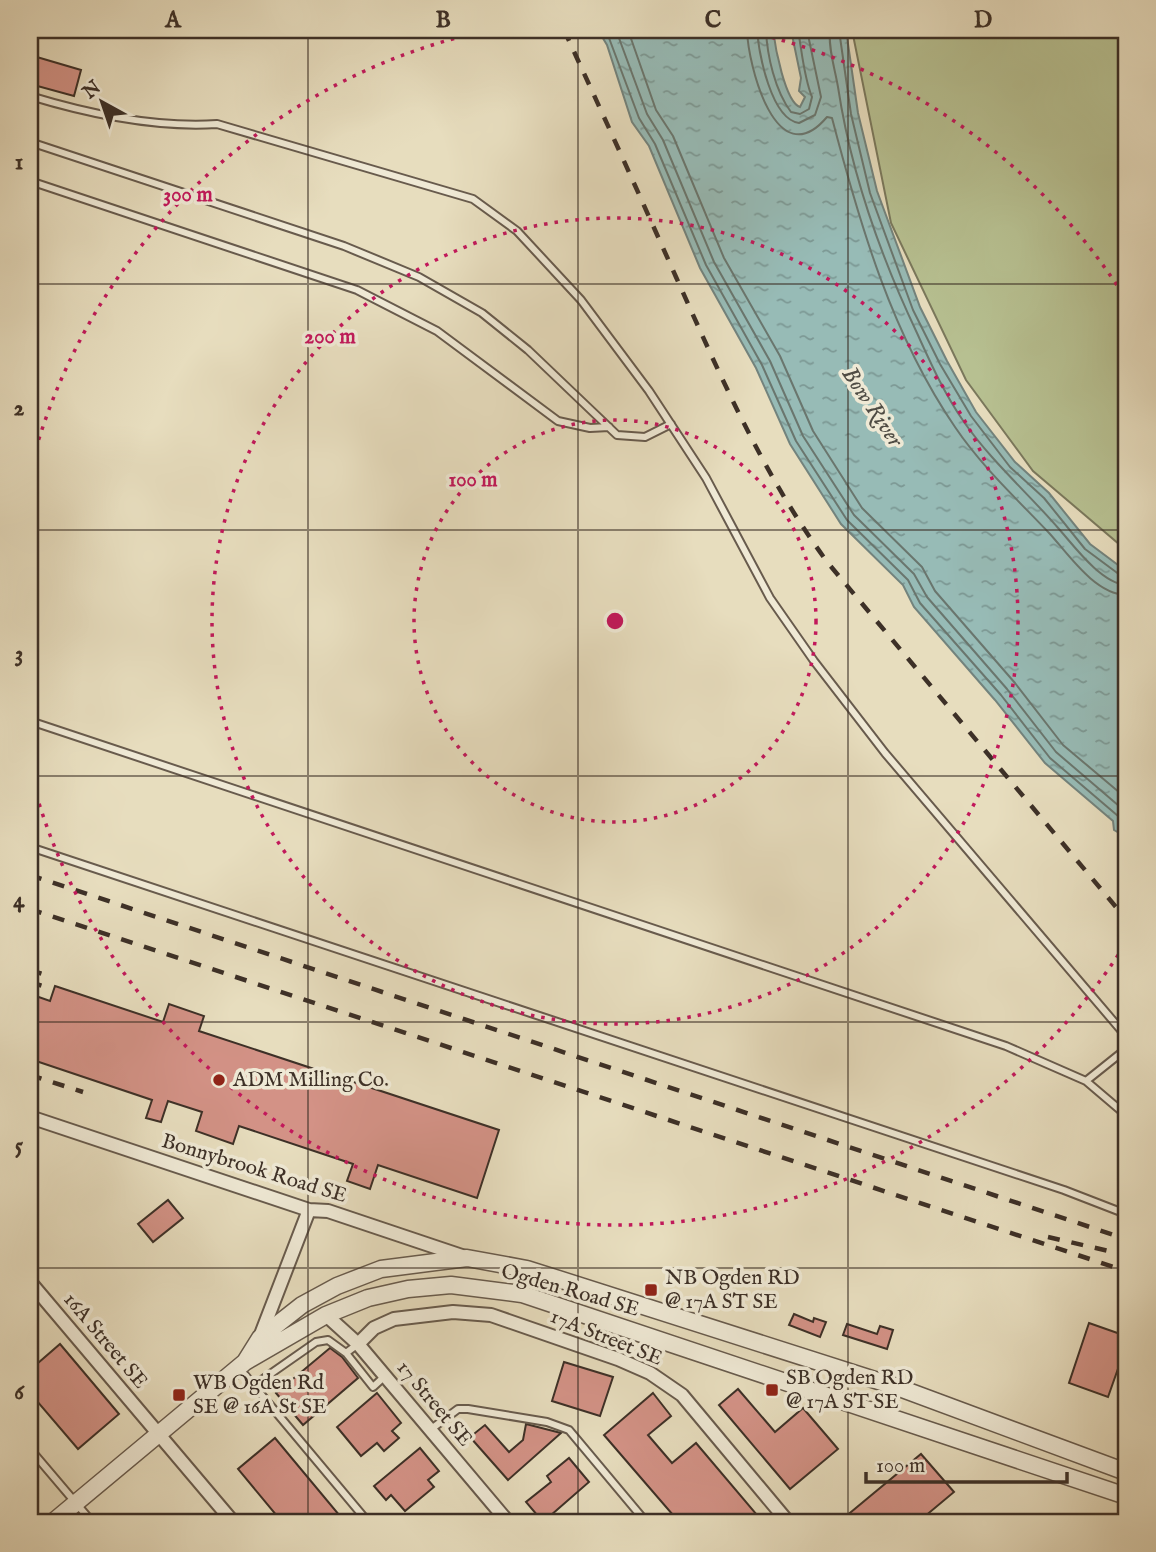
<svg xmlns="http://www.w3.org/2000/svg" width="1156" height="1552" viewBox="0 0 1156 1552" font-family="'IM FELL English',serif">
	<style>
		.grass { fill: #b7c091; stroke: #7a785c; stroke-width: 2 }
		.water { fill: url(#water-ripples); stroke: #73837d; stroke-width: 2 }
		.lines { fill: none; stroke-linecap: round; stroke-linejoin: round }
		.shore { stroke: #6a766e; stroke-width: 2 }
		.building { fill: #d39286; stroke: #3d3027; stroke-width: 2 }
		.service-casing { stroke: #685b4d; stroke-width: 10 }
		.minor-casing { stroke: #685b4d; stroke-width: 16 }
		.tertiary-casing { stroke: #685b4d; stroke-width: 19 }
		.service { stroke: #efe9d5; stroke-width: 6 }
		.minor { stroke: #efe9d5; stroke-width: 12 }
		.tertiary { stroke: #efe9d5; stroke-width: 16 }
		.rail { stroke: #3d3027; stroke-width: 4.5; stroke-dasharray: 12 12; stroke-linecap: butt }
		.grid { fill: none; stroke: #3d3027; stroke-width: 2; stroke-opacity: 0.55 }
		.ring { fill: none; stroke: #c2185b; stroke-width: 3.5; stroke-dasharray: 3.5 7 }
		.poi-dot { fill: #8f2418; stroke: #efe9d5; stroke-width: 2.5 }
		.labels { text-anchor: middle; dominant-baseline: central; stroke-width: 7; stroke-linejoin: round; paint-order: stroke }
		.poi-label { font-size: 21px; fill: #3d3027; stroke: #efe9d5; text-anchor: start }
		.street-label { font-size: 21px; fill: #3d3027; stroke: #efe9d5 }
		.water-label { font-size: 23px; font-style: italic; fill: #4f4c44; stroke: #efe9d5 }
		.centre { fill: #c2185b; stroke: #efe9d5; stroke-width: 3.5 }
		.ring-label { font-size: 21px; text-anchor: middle; font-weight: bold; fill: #c2185b; stroke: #efe9d5; stroke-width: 7; stroke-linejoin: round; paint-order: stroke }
		.neatline { fill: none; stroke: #3d3027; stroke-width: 2.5 }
		.grid-label { font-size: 23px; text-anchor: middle; font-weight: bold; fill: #3d3027 }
	</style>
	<defs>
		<pattern id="water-ripples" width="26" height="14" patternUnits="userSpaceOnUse" patternTransform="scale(1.75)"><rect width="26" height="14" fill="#97bbb6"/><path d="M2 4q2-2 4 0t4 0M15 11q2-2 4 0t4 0" fill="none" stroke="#7c9894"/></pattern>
	</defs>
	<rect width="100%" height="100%" fill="#e7ddbe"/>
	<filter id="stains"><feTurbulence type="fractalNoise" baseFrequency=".00286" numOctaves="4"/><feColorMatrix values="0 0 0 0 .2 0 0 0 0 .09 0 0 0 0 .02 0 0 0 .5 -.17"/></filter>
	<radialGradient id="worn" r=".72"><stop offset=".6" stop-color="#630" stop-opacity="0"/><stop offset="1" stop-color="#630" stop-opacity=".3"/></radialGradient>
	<path class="grass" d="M852,30H1126V550L1033,471L966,380L891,223Z"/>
	<path class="water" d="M598,30H773C775,46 785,102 800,107L805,97L799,91L801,78L791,30H846L858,113L877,191L920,307L947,361L976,412L1015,462L1049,493L1090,544L1126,571V837L1114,830L1113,821L1045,763L995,700L914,607L903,585L841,524L790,444L756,368L700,268L649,146L632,122L607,45Z"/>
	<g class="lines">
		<path class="shore" d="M606,30L639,118L655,144L706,265L762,365L796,441L847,520L908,580L920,603L1001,695L1050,758L1118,816L1126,829
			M616,30L647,114L663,140L714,262L770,361L803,436L854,515L914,574L927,597L1007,689L1056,752L1126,812
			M628,30L656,110L673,136L724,258L780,356L813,431L862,508L922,567L935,591L1015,683L1063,745L1126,798
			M747,30C748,65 776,177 827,117L832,118C860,225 892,335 955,427C982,467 1017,499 1050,534C1069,555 1095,594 1126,595
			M757,30C759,54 771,119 799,123L815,115L821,97L807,30
			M766,30C767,55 775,91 791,112L800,114L809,109L812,97C804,78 802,52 798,30
			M830,30C828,48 835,69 838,87C851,173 880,255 917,333C931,364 945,395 964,422C992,462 1028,493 1059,529C1074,546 1101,583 1126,585
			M839,30L851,114L870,193L913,310L940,364L971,416L1010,467L1044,498L1085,549L1120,575L1126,576"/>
	</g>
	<path class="building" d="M30,55L81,70L74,96L30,84Z
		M55,986L163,1022L169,1004L204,1016L199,1031L499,1130L477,1198L378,1165L370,1189L347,1181L353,1164L239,1126L233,1144L196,1131L202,1112L168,1101L161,1122L146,1118L152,1100L30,1059V994L50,1001Z
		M168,1200L183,1218L153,1242L138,1224Z
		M794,1314L813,1322L814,1318L826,1322L820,1337L789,1325Z
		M1089,1323L1126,1336V1346L1108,1397L1069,1383Z
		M847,1324L877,1334L880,1326L893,1330L887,1349L843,1335Z
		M60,1344L119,1414L78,1449L30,1393V1370Z
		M330,1348L342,1357L358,1378L303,1425L276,1393Z
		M564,1362L613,1377L600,1416L552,1401Z
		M738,1389L775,1432L803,1408L838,1449L790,1489L719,1405Z
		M377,1393L401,1423L392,1431L399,1438L384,1451L377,1443L361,1456L337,1427Z
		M653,1393L671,1416L648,1435L672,1463L696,1443L763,1522H679L635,1471L604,1435Z
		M526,1424L561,1433L508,1480L470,1437L485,1425L509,1452L523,1440Z
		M275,1438L345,1522H282L238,1469Z
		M420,1448L439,1471L428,1480L434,1487L405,1511L391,1495L386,1500L374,1486Z
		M921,1454L954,1492L918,1522H839Z
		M569,1458L589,1482L543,1522L526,1502L551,1482L547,1476Z"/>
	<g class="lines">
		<defs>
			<path id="service" d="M30,96C89,114 154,128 217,124L473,199L517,231L581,300L649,391L706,478L770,598L814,661L885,753L1126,1036
				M30,142L344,246L419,277L482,313L528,350L617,435L645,437L671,424
				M30,181L357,290L437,331L558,421L590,428L609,427
				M30,721L1006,1046L1086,1081L1126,1115
				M30,847L1064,1190L1126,1214
				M1086,1081L1126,1049
				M346,1353L373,1387L385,1376
				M239,1368L368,1522
				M253,1386L316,1342L328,1340L346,1353L358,1344
				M430,1430L458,1409H468L547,1422L569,1430L646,1522
				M30,1449L92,1522"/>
			<path id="minor" d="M30,1117L309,1210L328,1211L465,1257
				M30,1282L233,1522
				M326,1315L358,1344L508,1522
				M260,1337L309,1210
				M358,1344L374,1328L394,1319L453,1312L491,1315L618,1359L650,1373L682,1395L788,1522"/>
			<path id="tertiary" d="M245,1362L260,1338L302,1305L337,1286L381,1269L467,1258L527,1269L897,1387L1126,1472
				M53,1522L245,1362L326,1315L368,1298L408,1289L451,1285L522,1294L1126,1496"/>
		</defs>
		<use href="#service" class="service-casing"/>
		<use href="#minor" class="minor-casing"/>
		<use href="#tertiary" class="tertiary-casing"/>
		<use href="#service" class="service"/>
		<use href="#minor" class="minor"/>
		<use href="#tertiary" class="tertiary"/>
		<path class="rail" d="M564,30C602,112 639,194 676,277C721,377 763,475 828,563L1126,919
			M30,875L1126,1239
			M30,909L1126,1271
			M30,970L52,977
			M30,982L49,988
			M30,1075L83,1092
			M1048,1237L1126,1255"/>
	</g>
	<path class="grid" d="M308,30V1522M578,30V1522M848,30V1522M30,284H1126M30,530H1126M30,776H1126M30,1022H1126M30,1268H1126"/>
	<g class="ring">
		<circle cx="615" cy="621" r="201"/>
		<circle cx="615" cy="621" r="403"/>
		<path d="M1124 946A604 604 0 0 1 30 772M30 470A604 604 0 0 1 489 30M741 30A604 604 0 0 1 1124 296"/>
	</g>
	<g class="poi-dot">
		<circle cx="219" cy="1080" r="7"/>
		<rect x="644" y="1283" width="14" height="14" rx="3.5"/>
		<rect x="765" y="1383" width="14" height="14" rx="3.5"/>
		<rect x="172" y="1388" width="14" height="14" rx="3.5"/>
	</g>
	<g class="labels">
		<g class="poi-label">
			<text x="233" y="1080">ADM Milling Co.</text>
			<text x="665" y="1278">NB Ogden RD<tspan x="665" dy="24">@ 17A ST SE</tspan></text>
			<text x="786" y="1378">SB Ogden RD<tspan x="786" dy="24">@ 17A ST SE</tspan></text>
			<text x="193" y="1383">WB Ogden Rd<tspan x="193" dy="24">SE @ 16A St SE</tspan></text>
		</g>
		<g class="street-label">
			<text transform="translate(254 1169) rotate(17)">Bonnybrook Road SE</text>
			<text transform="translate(570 1291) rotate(16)">Ogden Road SE</text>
			<text transform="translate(606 1338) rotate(22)">17A Street SE</text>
			<text transform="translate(105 1341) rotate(50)">16A Street SE</text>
			<text transform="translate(434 1404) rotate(50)">17 Street SE</text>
		</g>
		<g class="water-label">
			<text transform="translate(872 407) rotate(56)">Bow River</text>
		</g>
	</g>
	<circle cx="615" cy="621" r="10" class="centre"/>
	<g class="ring-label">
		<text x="188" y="201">300 m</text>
		<text x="330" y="343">200 m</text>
		<text x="473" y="486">100 m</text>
	</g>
	<rect width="1156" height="1552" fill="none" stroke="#e7ddbe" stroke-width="77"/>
	<g transform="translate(102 102) rotate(320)" stroke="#efe9d5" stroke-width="5" paint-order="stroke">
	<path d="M0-5L12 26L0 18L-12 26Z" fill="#3d3027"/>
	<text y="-10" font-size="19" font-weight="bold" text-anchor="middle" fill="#3d3027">N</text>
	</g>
	<path d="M866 1472v10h201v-10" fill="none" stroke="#3d3027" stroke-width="3.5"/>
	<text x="876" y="1472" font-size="21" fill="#3d3027" stroke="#efe9d5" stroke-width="5" paint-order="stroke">100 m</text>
	<rect x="38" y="38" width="1080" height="1476" class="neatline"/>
	<g class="grid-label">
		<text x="173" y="27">A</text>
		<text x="443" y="27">B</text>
		<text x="713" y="27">C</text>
		<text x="983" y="27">D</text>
		<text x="19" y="169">1</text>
		<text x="19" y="415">2</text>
		<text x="19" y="661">3</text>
		<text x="19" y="907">4</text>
		<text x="19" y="1153">5</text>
		<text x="19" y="1399">6</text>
	</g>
	<rect width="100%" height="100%" filter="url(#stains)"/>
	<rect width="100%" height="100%" fill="url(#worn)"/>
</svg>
